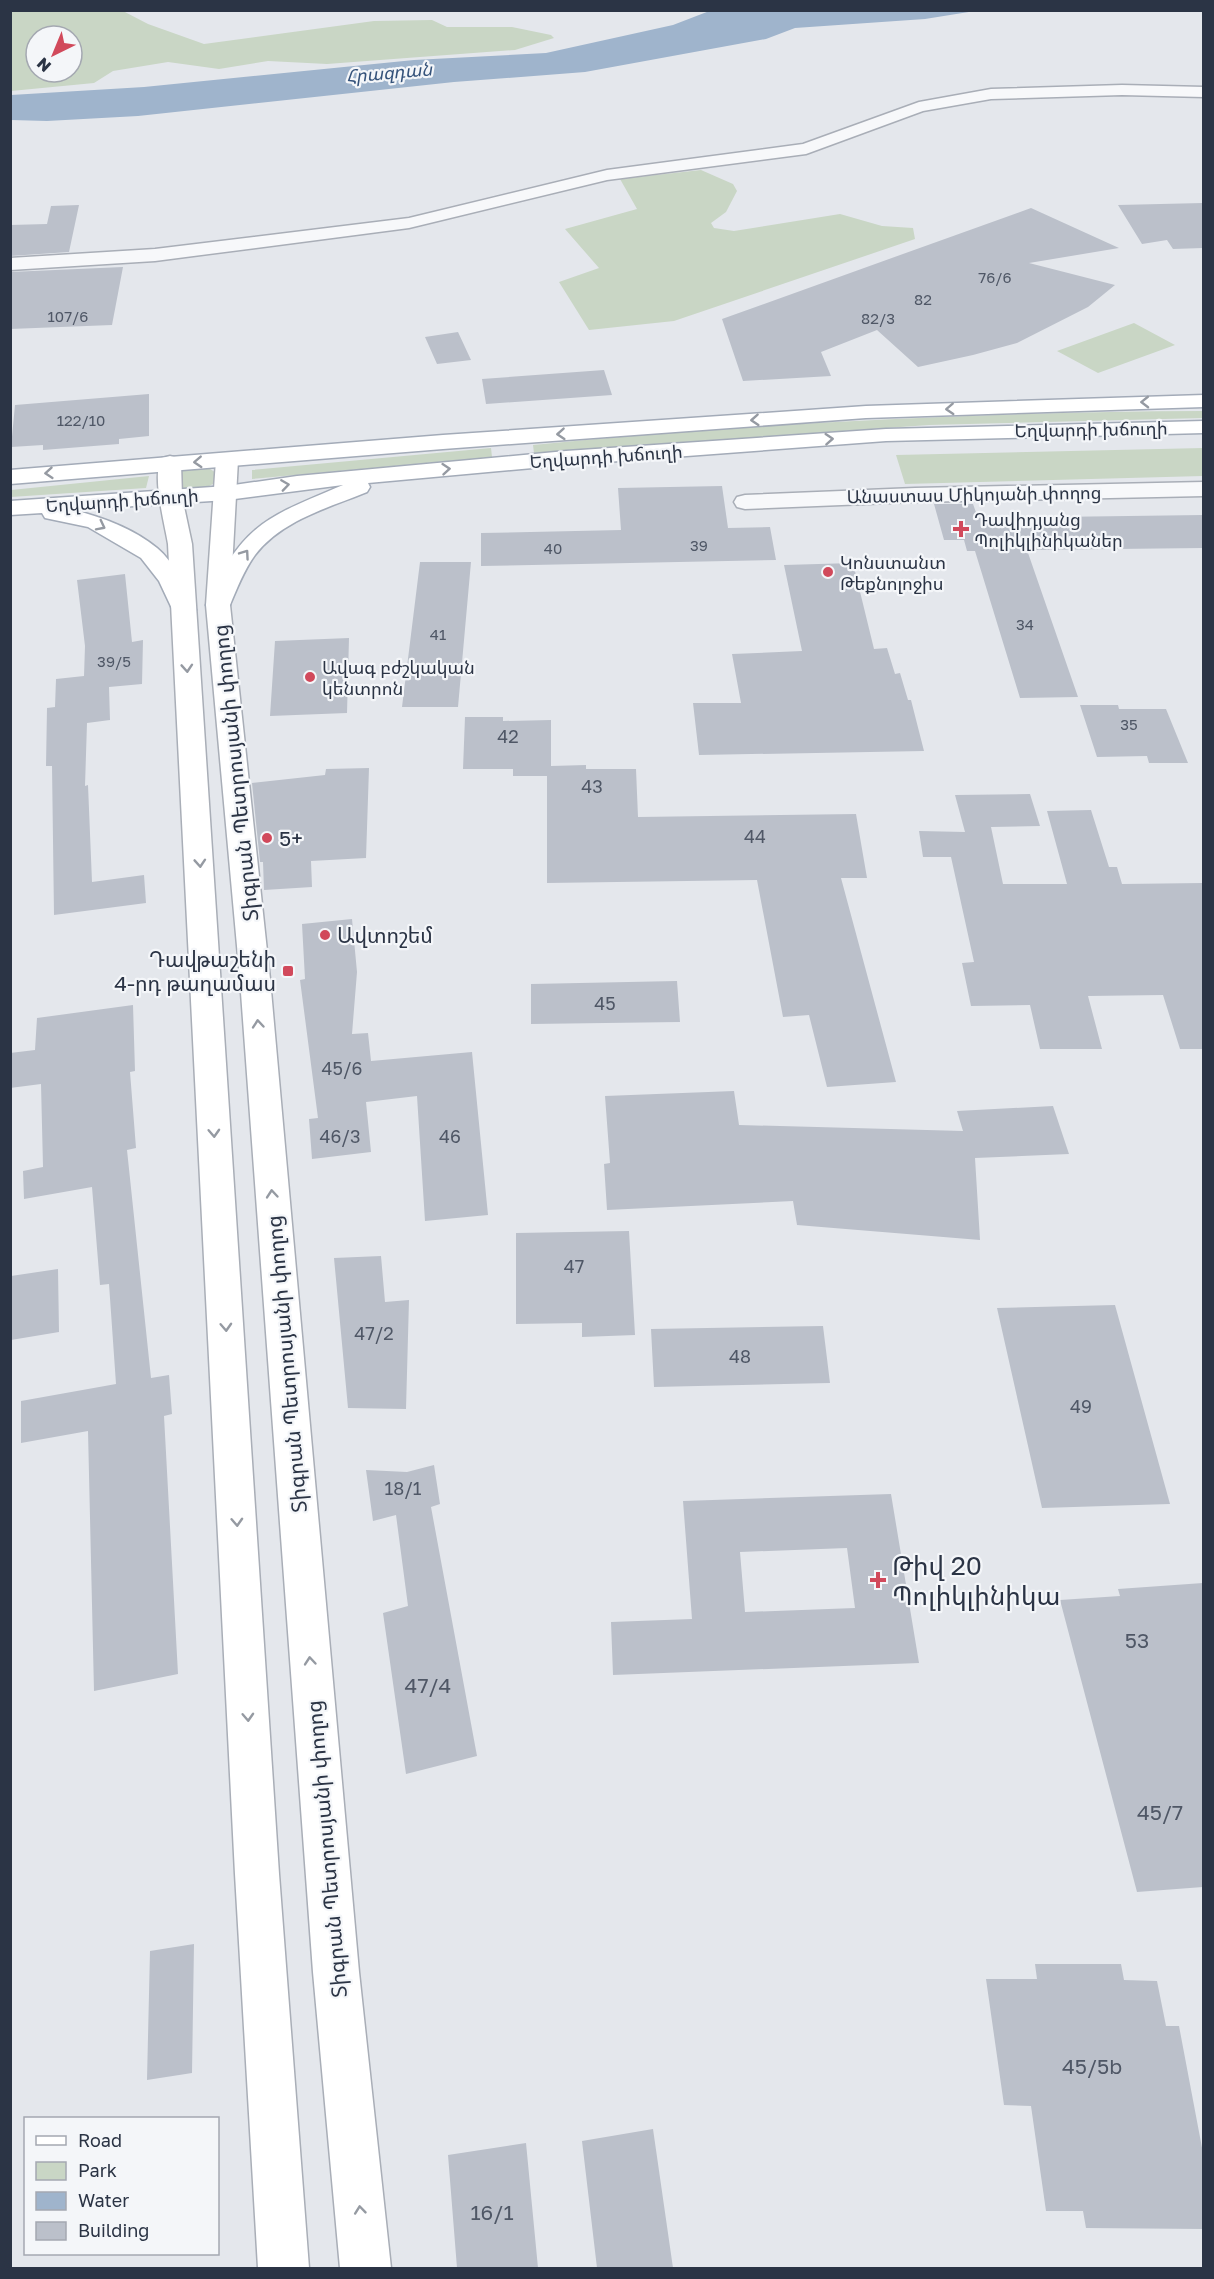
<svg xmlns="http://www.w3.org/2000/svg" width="1214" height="2279" viewBox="0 0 1214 2279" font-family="'Golos Text','Noto Sans Armenian',sans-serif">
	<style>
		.green { fill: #c9d6c5; fill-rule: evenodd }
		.water { fill: #9fb4cc }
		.building { fill: #bbc0ca; fill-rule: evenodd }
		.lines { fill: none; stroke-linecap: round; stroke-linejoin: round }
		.minor-casing { stroke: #a9aeb7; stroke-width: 3 }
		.secondary-casing { stroke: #a9aeb7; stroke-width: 3 }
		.primary-casing { stroke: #a3abb8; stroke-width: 3 }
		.minor { fill: #f7f8fa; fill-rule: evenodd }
		.secondary { fill: #fff; fill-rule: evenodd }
		.primary { fill: #fff; fill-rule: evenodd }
		.oneway { stroke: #959aa2 }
		.poi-dot { fill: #d1495b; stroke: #f4f6f9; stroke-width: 2 }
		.labels { text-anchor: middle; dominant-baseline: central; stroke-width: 4.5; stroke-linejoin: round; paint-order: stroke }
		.far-number-label { font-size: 15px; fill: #4f5766 }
		.far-water-label { font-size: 18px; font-style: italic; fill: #34527a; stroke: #f4f6f9 }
		.far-street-label { font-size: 18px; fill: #2b3445; stroke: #f4f6f9 }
		.far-poi-label { font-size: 18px; fill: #2b3445; stroke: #f4f6f9; text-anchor: start }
		.number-label { font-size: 18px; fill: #4f5766 }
		.street-label { font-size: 21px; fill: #2b3445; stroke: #f4f6f9 }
		.poi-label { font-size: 21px; fill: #2b3445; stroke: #f4f6f9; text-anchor: start }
		.near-number-label { font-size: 21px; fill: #4f5766 }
		.near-poi-label { font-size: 26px; fill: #2b3445; stroke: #f4f6f9; text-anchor: start }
	</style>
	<rect width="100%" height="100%" fill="#e4e7ec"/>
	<path class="green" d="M11,11H123L148,24L204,44L374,21L432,20L447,27H512L551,35L554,38L515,50L327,64L268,61L219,69L168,62L113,71L94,83L11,91ZM36,36H72V72H36Z
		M701,170L733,184L737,191L726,212L711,223L714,228L734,231L840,214L882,226L913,228L915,239L674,321L589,330L559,282L599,268L565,229L637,209L620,179Z
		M1134,323L1175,345L1098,373L1057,351Z
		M1203,411V418L929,425L534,453L533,445C756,423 980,412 1203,411Z
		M491,448L492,457L252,479V470Z
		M1203,448V476L905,484L896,455Z
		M189,468L210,469L218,474L216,482L206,488H179L177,474Z
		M149,476L146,488L11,497V490Z"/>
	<path class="water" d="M712,10L975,11L925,19L795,28L766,39L585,72L454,82L138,116L47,121L11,120V95L144,87L414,60L546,53L673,25Z"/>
	<path class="building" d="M1203,203V248L1173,249L1167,240L1142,244L1118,205Z
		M79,205L69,252L10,256V225L47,224L51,206Z
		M1031,208L1119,248L1029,263L1115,285L1088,307L1017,343L973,355L918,367L877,330L821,352L831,376L743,381L722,319Z
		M123,267L112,325L10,329V272Z
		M458,332L471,360L437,364L425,337Z
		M604,370L612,395L486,404L482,379Z
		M149,394V436L119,439V444L43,450V445L11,447L15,405Z
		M722,486L728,528L770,527L776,560L481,566V533L621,530L618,488Z
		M934,504H973L978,518L1203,515V548L1027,550L1078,697L1020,698L975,551H967L964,540H944Z
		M420,562H471L458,707H402Z
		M853,563L874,649L887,648L895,674L900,673L908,700H911L924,751L699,755L693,703H741L732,654L802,651L784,565Z
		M125,574L132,642L143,640L142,684L109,687L110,720L87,723L85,786L88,785L92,882L144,875L146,903L54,915L52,766H46L47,708L55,707L56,679L84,676L85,646L77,580Z
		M349,638L347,713L270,716L275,641Z
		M1080,705H1118L1119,709H1166L1188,763H1149L1147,756L1097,757Z
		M465,717H503V721L551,720V766L586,765V769H636L638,817L856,814L867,878H841L896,1082L827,1087L809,1015L783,1017L757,880L547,883V776H513V769H463Z
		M369,768L366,858L311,861L312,887L264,890L263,862H260L252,783L325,775L326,769Z
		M1030,794L1040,826L991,827L1003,884H1067L1047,811L1091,810L1109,867H1117L1122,884L1203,883V1049H1180L1163,995L1088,996L1102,1049H1040L1030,1005L971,1006L962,963L974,962L951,857H923L919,831L965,832L955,795Z
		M352,919L357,972L352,1034L368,1033L371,1061L472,1052L488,1215L425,1221L417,1096L366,1102L371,1152L312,1159L309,1119L318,1118L300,980L305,979L302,924Z
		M677,981L680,1022L531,1024V984Z
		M133,1005L135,1071L130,1072L136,1148L127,1150L151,1378L169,1375L172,1414L164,1416L178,1674L94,1691L88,1431L21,1443V1401L116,1384L109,1284L100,1285L92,1187L24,1199L23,1171L43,1167L41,1084L10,1088V1053L35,1050L37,1018Z
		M734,1091L739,1125L963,1131L957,1111L1053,1106L1069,1154L975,1158L980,1240L797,1225L793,1201L607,1210L604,1164L610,1163L605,1096Z
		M629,1231L635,1335L582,1337V1323L516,1324V1233Z
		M381,1256L385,1302L409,1300L406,1409L348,1408L334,1258Z
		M58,1269L59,1332L11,1340V1276Z
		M1115,1305L1170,1504L1042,1508L997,1308Z
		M823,1326L830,1383L654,1387L651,1329Z
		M434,1465L440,1504L431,1507L477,1756L406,1774L383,1613L408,1606L396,1515L373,1521L366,1470L407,1472Z
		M891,1494L919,1663L613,1675L611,1622L692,1619L683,1501ZM847,1548L855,1608L745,1612L740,1552Z
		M1203,1583V1887L1137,1892L1060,1600L1120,1596L1118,1589Z
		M194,1944L192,2073L147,2080L150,1951Z
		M1035,1964H1121L1124,1980L1157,1981L1166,2026H1179L1203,2153V2229L1086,2228L1083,2211H1046L1031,2106L1004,2105L986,1979H1037Z
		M653,2129L673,2268H597L582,2141Z
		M526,2143L538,2268H457L448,2155Z"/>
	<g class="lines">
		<defs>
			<path id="minor" d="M1122,85L1204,87V97L1122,95L991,99L923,111L806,154L607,180L409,228L155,261L10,270V258L155,249L409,218L607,170L803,144L919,102L991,89Z
				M1204,482V496L915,502L745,509L737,507L734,502L737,497L745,495L915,488Z"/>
			<path id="secondary" d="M227,453L235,455L238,460L230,605L270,979L359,1972L391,2268H340L313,1972L240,979L206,605L216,460L219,455Z
				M170,456L178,458L181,463L182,497L192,544L279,1874L309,2268H258L235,1874L168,544C165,525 151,474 162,458Z"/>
			<path id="primary" d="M1204,395V407L866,418L443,449L10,484V470L443,435L866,406Z
				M1204,421V433L886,441L566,465L368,483L370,487L367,492C328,508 282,520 255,555C244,570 237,588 230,605L227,610L218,612L209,610L206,605C242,524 265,518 343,485L227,500L73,510C102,517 134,529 157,548C175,563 186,589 196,610L193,615L184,617L175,615L159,581L141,558L88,527L45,518L42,513L10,515V501L227,486L297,476L566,451L886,429Z"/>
		</defs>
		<use href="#minor" class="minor-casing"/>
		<use href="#secondary" class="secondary-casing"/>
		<use href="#primary" class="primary-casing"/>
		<use href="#minor" class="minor"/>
		<use href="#secondary" class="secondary"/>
		<use href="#primary" class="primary"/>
	</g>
	<defs><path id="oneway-chevron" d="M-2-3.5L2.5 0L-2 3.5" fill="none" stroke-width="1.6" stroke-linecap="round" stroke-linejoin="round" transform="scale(1.5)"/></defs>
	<g class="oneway">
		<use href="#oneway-chevron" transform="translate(1145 402) rotate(179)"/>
		<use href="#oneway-chevron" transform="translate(950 409) rotate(177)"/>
		<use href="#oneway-chevron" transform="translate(755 420) rotate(176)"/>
		<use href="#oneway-chevron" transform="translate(561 434) rotate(176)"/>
		<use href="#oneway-chevron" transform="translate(829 439) rotate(-4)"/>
		<use href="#oneway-chevron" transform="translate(198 462) rotate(177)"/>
		<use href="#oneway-chevron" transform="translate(446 469) rotate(-5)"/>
		<use href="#oneway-chevron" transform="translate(49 473) rotate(175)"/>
		<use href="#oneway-chevron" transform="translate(285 485) rotate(-8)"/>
		<use href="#oneway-chevron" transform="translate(101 526) rotate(27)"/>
		<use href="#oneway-chevron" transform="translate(245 554) rotate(-55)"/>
		<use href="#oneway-chevron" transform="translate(187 668) rotate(86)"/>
		<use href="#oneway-chevron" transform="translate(200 863) rotate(86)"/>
		<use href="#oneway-chevron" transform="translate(258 1024) rotate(-95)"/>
		<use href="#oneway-chevron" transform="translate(214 1133) rotate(87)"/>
		<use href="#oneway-chevron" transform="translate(272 1194) rotate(-95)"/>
		<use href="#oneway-chevron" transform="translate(226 1327) rotate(87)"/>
		<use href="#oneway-chevron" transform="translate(237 1522) rotate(87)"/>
		<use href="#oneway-chevron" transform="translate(310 1661) rotate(-95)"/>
		<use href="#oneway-chevron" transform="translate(248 1717) rotate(87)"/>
		<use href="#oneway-chevron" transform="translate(360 2210) rotate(-96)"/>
	</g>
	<g class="poi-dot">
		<path d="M958 520h6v6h6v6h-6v6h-6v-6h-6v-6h6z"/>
		<circle cx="828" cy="572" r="6"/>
		<circle cx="310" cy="677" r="6"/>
		<circle cx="267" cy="838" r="6"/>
		<circle cx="325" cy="935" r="6"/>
		<rect x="282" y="965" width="12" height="12" rx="3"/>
		<path d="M875 1571h6v6h6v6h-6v6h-6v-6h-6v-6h6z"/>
	</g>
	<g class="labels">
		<g class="far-number-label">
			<text x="995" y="277">76/6</text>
			<text x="923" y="299">82</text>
			<text x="68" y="316">107/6</text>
			<text x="878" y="318">82/3</text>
			<text x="81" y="420">122/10</text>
			<text x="699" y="545">39</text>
			<text x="553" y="548">40</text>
			<text x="1025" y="624">34</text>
			<text x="438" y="634">41</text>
			<text x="114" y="661">39/5</text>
			<text x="1129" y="724">35</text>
		</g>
		<g class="far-water-label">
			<text transform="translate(389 72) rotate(-5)">Հրազդան</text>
		</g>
		<g class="far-street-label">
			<text transform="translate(1091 429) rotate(-1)">Եղվարդի խճուղի</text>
			<text transform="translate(606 456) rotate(-4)">Եղվարդի խճուղի</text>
			<text transform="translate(974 494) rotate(-1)">Անաստաս Միկոյանի փողոց</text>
			<text transform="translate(122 500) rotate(-4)">Եղվարդի խճուղի</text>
		</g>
		<g class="far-poi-label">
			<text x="974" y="519">Դավիդյանց<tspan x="974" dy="21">Պոլիկլինիկաներ</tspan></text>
			<text x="840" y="562">Կոնստանտ<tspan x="840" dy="21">Թեքնոլոջիս</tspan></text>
			<text x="322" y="667">Ավագ բժշկական<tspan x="322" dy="21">կենտրոն</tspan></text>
		</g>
		<g class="number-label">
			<text x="508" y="736">42</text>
			<text x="592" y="786">43</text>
			<text x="755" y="836">44</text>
			<text x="605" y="1003">45</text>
			<text x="342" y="1068">45/6</text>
			<text x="340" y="1136">46/3</text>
			<text x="450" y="1136">46</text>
			<text x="574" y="1266">47</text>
			<text x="374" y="1333">47/2</text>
			<text x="740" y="1356">48</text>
			<text x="1081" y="1406">49</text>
			<text x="403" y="1488">18/1</text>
		</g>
		<g class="street-label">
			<text transform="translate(235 773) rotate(-96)">Տիգրան Պետրոսյանի փողոց</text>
			<text transform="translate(286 1364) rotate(-95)">Տիգրան Պետրոսյանի փողոց</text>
			<text transform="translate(326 1849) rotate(-95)">Տիգրան Պետրոսյանի փողոց</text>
		</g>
		<g class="poi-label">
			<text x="279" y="838">5+</text>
			<text x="337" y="935">Ավտոշեմ</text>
			<text x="276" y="959" text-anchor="end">Դավթաշենի<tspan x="276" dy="24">4-րդ թաղամաս</tspan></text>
		</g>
		<g class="near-number-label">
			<text x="1137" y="1640">53</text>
			<text x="428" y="1685">47/4</text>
			<text x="1160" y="1812">45/7</text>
			<text x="1092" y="2066">45/5b</text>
			<text x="492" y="2212">16/1</text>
		</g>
		<g class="near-poi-label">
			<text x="892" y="1565">Թիվ 20<tspan x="892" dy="30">Պոլիկլինիկա</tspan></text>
		</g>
	</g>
	<rect width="1214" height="2279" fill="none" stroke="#2b3445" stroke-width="24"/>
	<rect x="24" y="2117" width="195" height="138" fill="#f4f6f9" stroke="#a4a8b1" stroke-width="1.5"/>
	<rect x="36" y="2136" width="30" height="9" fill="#ffffff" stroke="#a4a8b1" stroke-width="1.5"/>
	<text x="78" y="2147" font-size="18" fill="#2b3445">Road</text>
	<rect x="36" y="2162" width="30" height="18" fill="#c9d6c5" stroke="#a4a8b1" stroke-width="1.5"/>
	<text x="78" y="2177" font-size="18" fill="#2b3445">Park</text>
	<rect x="36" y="2192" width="30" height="18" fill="#9fb4cc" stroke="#a4a8b1" stroke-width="1.5"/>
	<text x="78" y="2207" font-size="18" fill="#2b3445">Water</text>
	<rect x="36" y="2222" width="30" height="18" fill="#bbc0ca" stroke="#a4a8b1" stroke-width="1.5"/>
	<text x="78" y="2237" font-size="18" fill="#2b3445">Building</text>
	<g transform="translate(54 54) rotate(223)"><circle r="28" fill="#f4f6f9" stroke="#a4a8b1" stroke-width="1.5"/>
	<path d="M0-4.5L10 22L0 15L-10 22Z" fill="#d1495b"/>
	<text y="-9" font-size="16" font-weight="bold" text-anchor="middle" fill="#2b3445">N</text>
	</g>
</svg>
